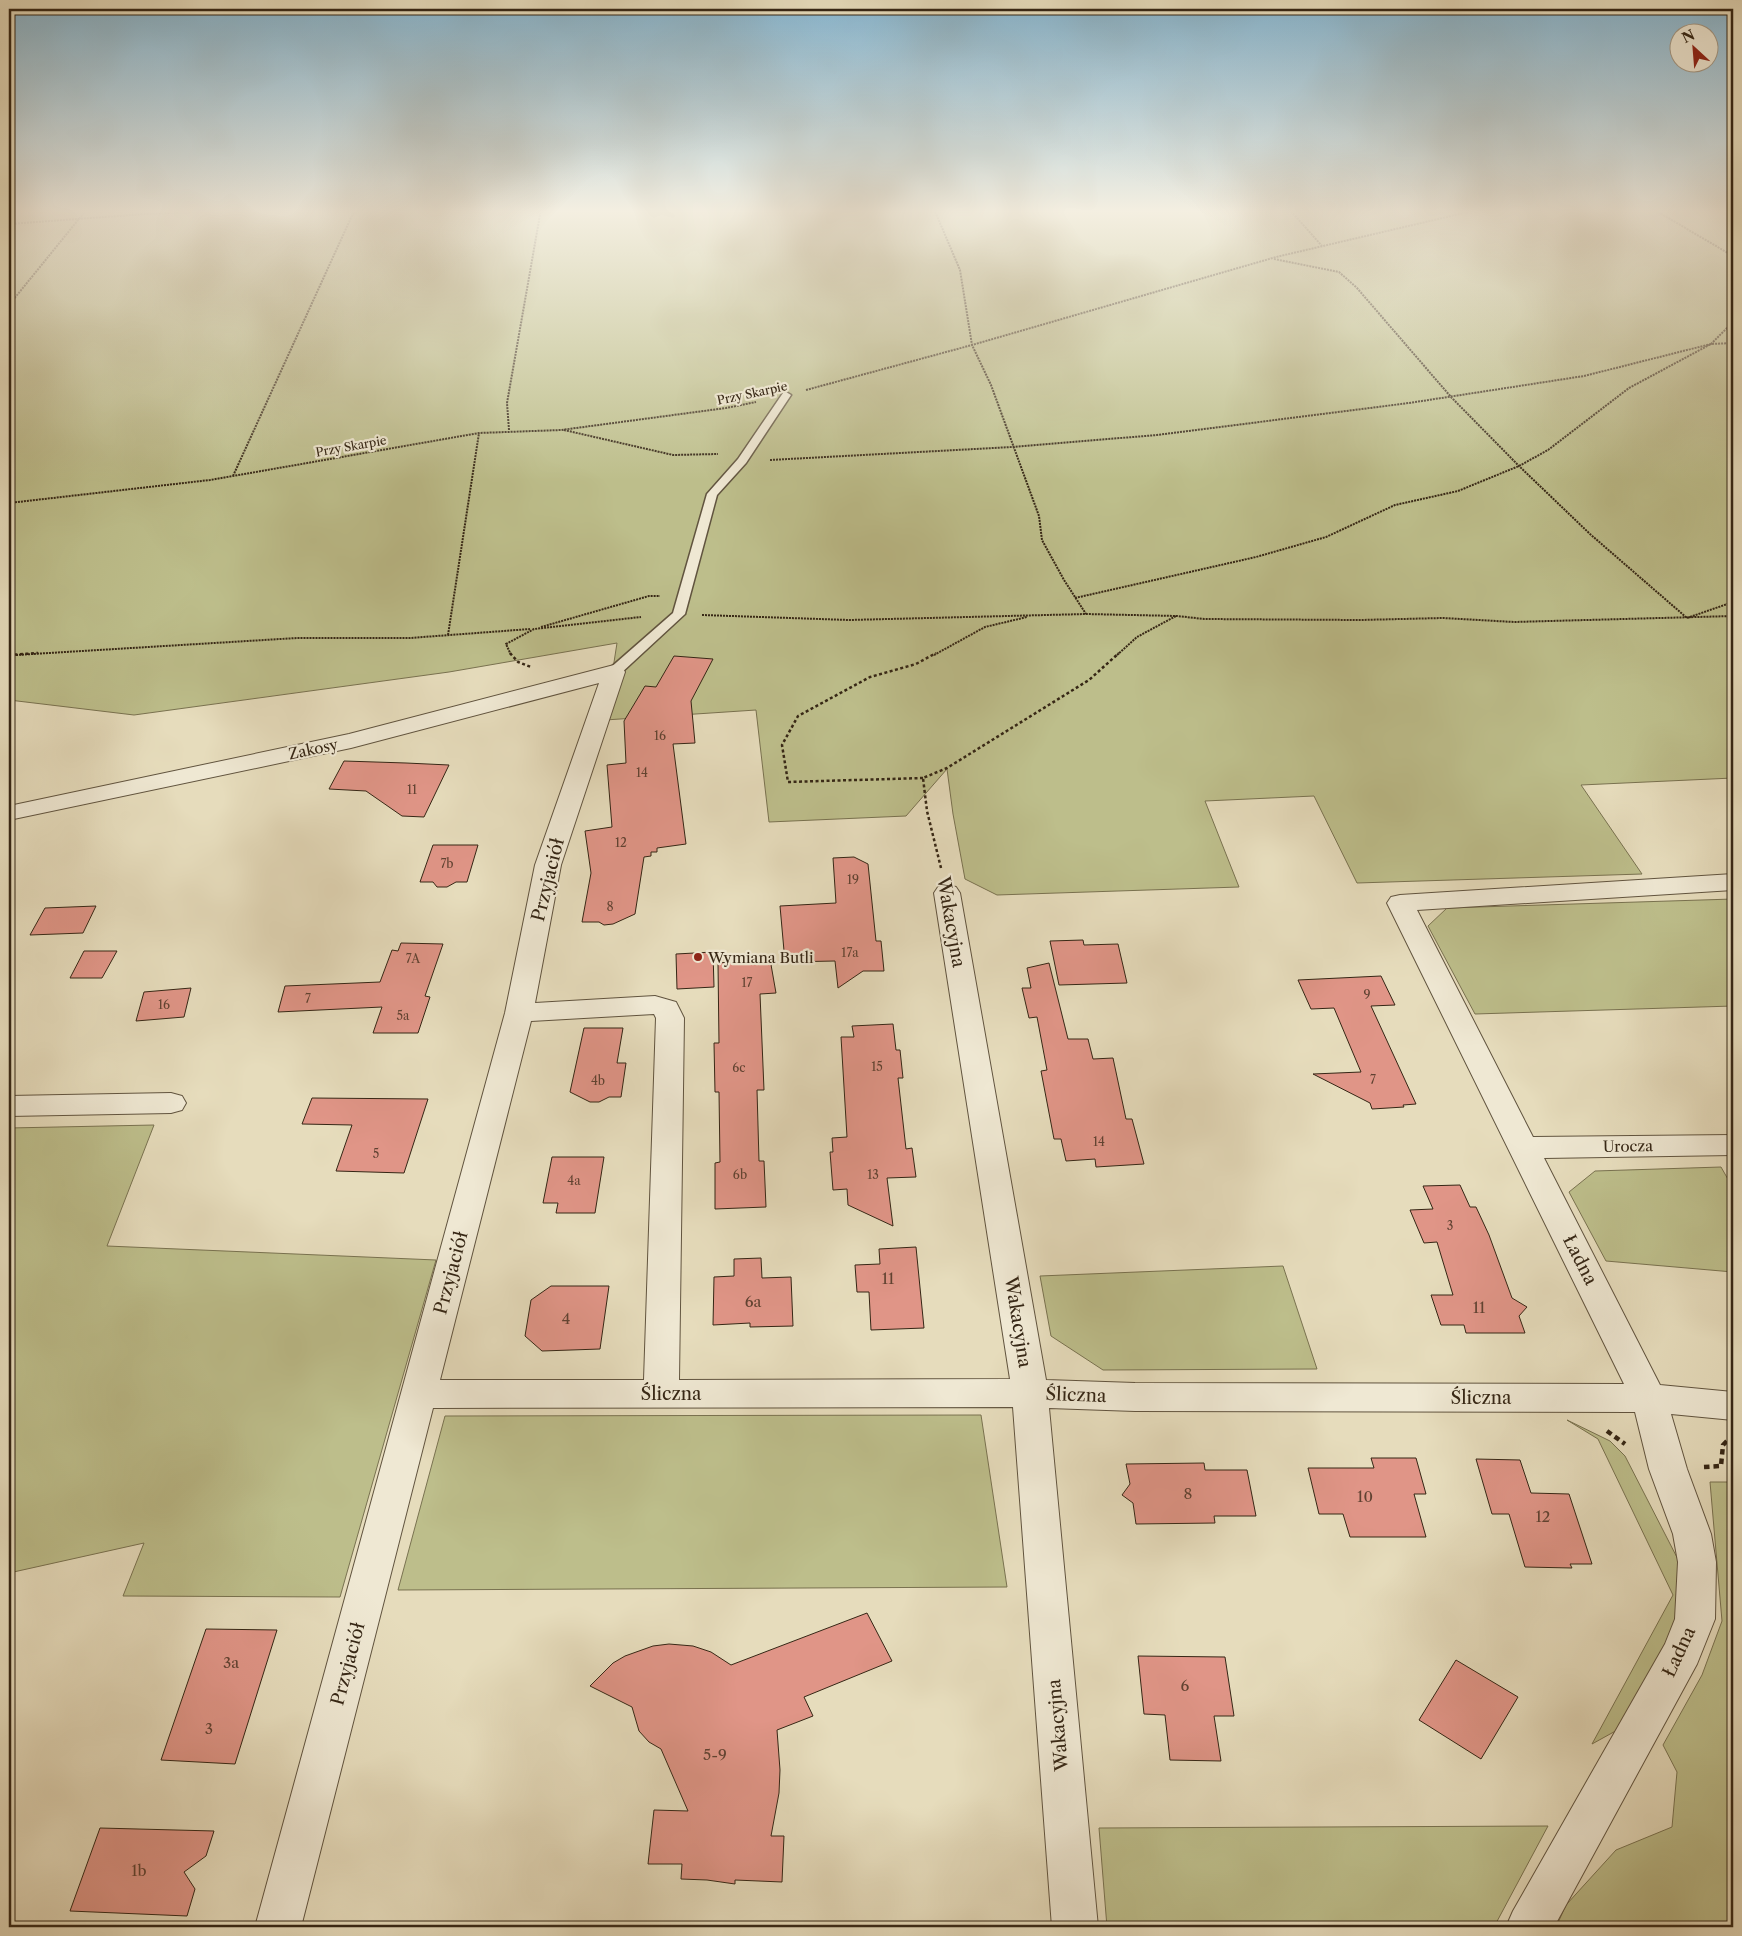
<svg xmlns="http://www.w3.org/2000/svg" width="1742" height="1936" viewBox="0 0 1742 1936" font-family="'Libre Caslon Text',serif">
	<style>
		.green { fill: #bdbe8b; stroke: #797250 }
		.building { fill: #e09587; stroke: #352615 }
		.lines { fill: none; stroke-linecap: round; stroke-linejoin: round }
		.service-casing { stroke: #61543f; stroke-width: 3 }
		.minor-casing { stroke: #61543f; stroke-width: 2 }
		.path-far2 { stroke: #352615; stroke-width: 2; stroke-dasharray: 2 1; stroke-linecap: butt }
		.path-far1 { stroke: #352615; stroke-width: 2.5; stroke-dasharray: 3 2.5; stroke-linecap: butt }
		.path { stroke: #352615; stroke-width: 4.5; stroke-dasharray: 5.5 4; stroke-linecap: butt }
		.service { fill: #efe8d3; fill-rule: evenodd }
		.minor { fill: #efe8d3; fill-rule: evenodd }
		.poi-dot { fill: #8f2418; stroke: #efe8d3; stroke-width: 2 }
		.labels { text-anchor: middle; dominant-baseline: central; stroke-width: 4.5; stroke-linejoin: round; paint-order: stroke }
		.far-street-label { font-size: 12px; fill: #352615; stroke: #efe8d3 }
		.number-label { font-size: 12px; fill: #604232 }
		.street-label { font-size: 15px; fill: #352615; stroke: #efe8d3 }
		.poi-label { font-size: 15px; fill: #352615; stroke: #efe8d3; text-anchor: start }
		.near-number-label { font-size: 15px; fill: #604232 }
		.near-street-label { font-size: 18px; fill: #352615; stroke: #efe8d3 }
	</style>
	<rect width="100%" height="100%" fill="#e6dcbc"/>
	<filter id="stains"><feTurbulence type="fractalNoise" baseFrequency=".004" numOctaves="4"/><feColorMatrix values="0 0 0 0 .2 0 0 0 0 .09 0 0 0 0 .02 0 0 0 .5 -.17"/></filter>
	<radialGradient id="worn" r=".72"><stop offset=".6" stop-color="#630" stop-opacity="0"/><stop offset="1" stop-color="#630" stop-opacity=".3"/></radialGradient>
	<path class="green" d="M9,209H1733V778L1581,785L1642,874L1357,883L1314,796L1205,801L1239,887L997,895L965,879L953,814L947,769L906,816L769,822L756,710L605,720L617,643L449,672L134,715L9,700Z
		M1733,899V1006L1475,1014L1428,926L1447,908Z
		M154,1125L107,1246L436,1260L340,1597L123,1596L144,1543L9,1573V1128Z
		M1721,1167L1733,1188V1272L1606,1261L1569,1192L1595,1171Z
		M1283,1266L1317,1369L1103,1370L1051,1336L1040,1276Z
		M981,1415L1007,1587L398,1590L445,1416Z
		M1567,1420L1610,1441L1625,1456L1686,1575L1678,1625L1621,1728L1592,1744L1673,1595L1598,1439Z
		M1710,1482H1733V1927H1556L1566,1905L1616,1850L1672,1827L1677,1772L1663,1745L1702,1675L1722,1621Z
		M1548,1826L1494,1927H1107L1099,1828Z"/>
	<path class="building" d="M674,656L713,659L691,701L695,743L673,744L686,844L657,848V852H651V856L644,857L635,914L613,924L604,925L599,922H582L591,873L585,831L612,827L607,765L626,763L624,721L645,686L656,687Z
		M344,761L406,763L449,765L424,817L402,816L366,791L329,789Z
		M433,845H478L467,882H456L447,887H437L433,882H420Z
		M854,857L868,864L876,941H881L884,971H863L838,988L835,961L785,962L780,906L836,903L833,858Z
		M96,906L83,933L30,935L45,908Z
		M1083,940L1084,945L1118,944L1127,983L1059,985L1050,941Z
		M401,943L443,944L425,996L430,997L418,1033H373L382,1007L278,1012L285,986L380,982L392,950L398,951Z
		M84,951H117L102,978H70Z
		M713,952L714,987L677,989L676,954Z
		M770,959L776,993L760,994L764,1090H757L759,1161H764L766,1207L715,1209V1163L720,1162L719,1092H715L714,1043H719L718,963Z
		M1049,963L1068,1039H1088L1093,1059L1113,1058L1126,1119H1132L1144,1164L1096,1167L1095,1159L1066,1161L1061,1139H1054L1041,1071L1047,1070L1037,1017L1029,1018L1022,988H1031L1027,968Z
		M1381,976L1395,1005L1371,1006L1416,1104L1403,1105L1404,1107L1372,1109L1370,1103L1313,1074L1361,1072L1334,1008L1311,1009L1298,980Z
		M191,988L184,1017L136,1021L144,992Z
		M893,1024L896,1050H900L903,1078H898L906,1149L912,1148L916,1177L887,1178L893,1226L848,1205L847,1189L833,1190L830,1152H833L832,1138L847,1137L841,1037H854L852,1026Z
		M584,1028H623L617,1063H626L621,1097H609L599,1102H590L570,1092Z
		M312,1098L428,1099L404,1173L336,1171L352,1125L302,1124Z
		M552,1157H604L595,1213H556L558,1203H543Z
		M1460,1185L1470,1207H1476L1489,1235L1512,1298L1527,1307L1519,1316L1525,1333H1466L1464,1325H1441L1431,1295H1453L1437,1242L1424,1243L1410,1210L1433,1209L1423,1186Z
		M916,1247L924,1328L871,1330L869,1292H857L855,1265L880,1264L879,1249Z
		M761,1258L762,1278L791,1277L793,1326L750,1327V1323L713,1325L714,1277L734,1276V1259Z
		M551,1286H609L600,1349L542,1351L525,1336L531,1300Z
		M1371,1458H1416L1426,1494H1414L1426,1537H1350L1343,1514H1319L1308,1468H1374Z
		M1476,1459L1520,1460L1531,1493L1569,1494L1592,1564H1570L1572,1568L1525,1567L1509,1514H1492Z
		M1204,1463L1205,1470H1247L1256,1516H1214L1215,1523L1136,1524L1133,1503L1122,1495L1130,1484L1126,1464Z
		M867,1613L892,1661L804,1697L813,1716L777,1730L780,1770L779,1793L771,1836H784L782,1882L735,1880V1884L707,1880L681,1879L682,1864H648L654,1810L688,1811L661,1749L649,1742L639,1731L632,1707L590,1686L613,1663L625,1656L653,1646L669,1644L693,1646L711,1652L731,1665Z
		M206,1629L277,1630L235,1764L161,1760Z
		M1138,1656L1225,1657L1234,1716H1214L1221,1761L1170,1760L1165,1715L1144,1714Z
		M1456,1660L1518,1697L1481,1759L1419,1720Z
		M100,1828L214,1831L206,1856L184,1872L195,1889L187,1916L70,1911Z"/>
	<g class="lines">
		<defs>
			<path id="service" d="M786,392L791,395L746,463L717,495L685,614L619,675H609L608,672L609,669L673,613L707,494L738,459L783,393Z"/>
			<path id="minor" d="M614,665L622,667L625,672L561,865L535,1003L655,996L676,1002L684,1018L679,1380L1010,1379L934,893L938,887L947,885L956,887L960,893L1046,1380L1135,1383L1624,1384L1387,903L1391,897L1400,895L1733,874V890L1417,910L1533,1137L1733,1135V1155L1544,1158L1660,1385L1733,1392V1420L1671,1414L1687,1469L1711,1534L1716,1562L1715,1619L1697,1664L1554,1927H1506L1513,1911L1665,1644L1675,1619L1678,1562L1673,1534L1649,1469L1635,1412L1135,1411L1049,1408L1098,1927H1052L1013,1407L433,1408L301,1927H255L505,1013L535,865L599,683L351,748L9,820V806L349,734ZM654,1014L656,1018L644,1380H440L531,1021Z
				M171,1093L182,1096L186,1103L182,1110L171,1113L9,1116V1096Z"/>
		</defs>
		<use href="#service" class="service-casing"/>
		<use href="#minor" class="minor-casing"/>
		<path class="path-far2" d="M934,209L960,270L972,345L991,385L1039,516L1042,540L1064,580L1086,614
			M1289,209L1322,246
			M1653,209L1733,256
			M9,224L145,214L267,209
			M1274,259L1339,272L1357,288L1451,397L1519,466L1590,534L1687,618L1733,602
			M9,305L87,209
			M806,390L972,345L1276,257L1481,209
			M509,430L507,403L541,209
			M564,430L673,455L718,454
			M770,460L1012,447L1157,435L1409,403L1584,376L1711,344L1733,343
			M233,476L355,209
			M9,503L210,480L479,433L561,430L726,408L756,402
			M1075,598L1256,557L1326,537L1395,505L1458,491L1519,466L1548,450L1629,388L1711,344L1733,322
			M702,615L849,620L1086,614L1177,616L1204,619L1360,620L1443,618L1514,622L1733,616
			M541,627L649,596H660
			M448,635L479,433
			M16,655L297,638H410L530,629
			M511,655L506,644L534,629L641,617
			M934,655L985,627L1027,617
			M1117,655L1137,637L1176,616"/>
		<path class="path-far1" d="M510,653L518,662L531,667
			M9,655L38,653
			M923,778L788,782L782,745L798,716L870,677L916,664L936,653
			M941,868L927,811L923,778L947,768L1089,680L1119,653"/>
		<path class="path" d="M1607,1431L1625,1444
			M1704,1467L1721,1466L1723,1445L1731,1437"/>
		<use href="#service" class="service"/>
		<use href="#minor" class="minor"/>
	</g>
	<linearGradient id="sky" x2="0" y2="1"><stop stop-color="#87b7d2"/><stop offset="0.44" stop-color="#f4efe1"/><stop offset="1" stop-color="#f4efe1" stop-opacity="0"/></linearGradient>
	<rect width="1742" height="480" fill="url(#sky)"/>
	<circle class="poi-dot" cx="698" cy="957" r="5"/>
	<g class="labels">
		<g class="far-street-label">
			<text transform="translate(752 393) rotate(-12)">Przy Skarpie</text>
			<text transform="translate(351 446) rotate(-10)">Przy Skarpie</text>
		</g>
		<g class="number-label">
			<text x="660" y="735">16</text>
			<text x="642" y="772">14</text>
			<text x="412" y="789">11</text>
			<text x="621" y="842">12</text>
			<text x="447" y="863">7b</text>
			<text x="853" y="879">19</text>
			<text x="610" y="906">8</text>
			<text x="850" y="952">17a</text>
			<text x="413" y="958">7A</text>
			<text x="747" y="982">17</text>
			<text x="1367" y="994">9</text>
			<text x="308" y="998">7</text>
			<text x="164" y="1004">16</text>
			<text x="403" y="1015">5a</text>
			<text x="877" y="1066">15</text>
			<text x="739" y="1067">6c</text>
			<text x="1373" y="1079">7</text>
			<text x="598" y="1080">4b</text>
			<text x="1099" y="1141">14</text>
			<text x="376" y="1153">5</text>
			<text x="740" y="1174">6b</text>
			<text x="873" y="1174">13</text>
			<text x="574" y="1180">4a</text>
			<text x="1450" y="1225">3</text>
		</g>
		<g class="street-label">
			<text transform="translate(313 749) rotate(-12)">Zakosy</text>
			<text transform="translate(1628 1146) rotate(-1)">Urocza</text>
		</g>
		<g class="poi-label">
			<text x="708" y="957">Wymiana Butli</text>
		</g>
		<g class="near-number-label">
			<text x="888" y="1278">11</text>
			<text x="753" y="1301">6a</text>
			<text x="1479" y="1307">11</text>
			<text x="566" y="1318">4</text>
			<text x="1188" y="1493">8</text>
			<text x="1365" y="1496">10</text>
			<text x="1543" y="1516">12</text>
			<text x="231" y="1662">3a</text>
			<text x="1185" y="1685">6</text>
			<text x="209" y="1728">3</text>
			<text x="715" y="1754">5-9</text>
			<text x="139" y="1870">1b</text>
		</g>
		<g class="near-street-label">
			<text transform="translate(548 880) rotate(-76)">Przyjaciół</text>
			<text transform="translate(951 922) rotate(80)">Wakacyjna</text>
			<text transform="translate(1580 1260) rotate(63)">Ładna</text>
			<text transform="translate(451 1273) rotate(-75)">Przyjaciół</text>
			<text transform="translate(1018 1322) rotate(81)">Wakacyjna</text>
			<text x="671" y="1394">Śliczna</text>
			<text transform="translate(1076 1395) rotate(2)">Śliczna</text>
			<text x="1481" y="1398">Śliczna</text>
			<text transform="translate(1679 1652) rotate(-65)">Ładna</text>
			<text transform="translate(348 1664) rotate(-75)">Przyjaciół</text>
			<text transform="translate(1058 1725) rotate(-95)">Wakacyjna</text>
		</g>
	</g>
	<rect width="1742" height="1936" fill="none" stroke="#e6dcbc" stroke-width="30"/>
	<rect x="10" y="10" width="1722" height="1916" fill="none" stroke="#352615" stroke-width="2.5"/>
	<rect x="15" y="15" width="1712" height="1906" fill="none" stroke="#352615"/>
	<g transform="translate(1694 48) rotate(334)"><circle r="24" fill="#efe8d3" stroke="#a59a87"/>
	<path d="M0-4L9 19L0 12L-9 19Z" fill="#8f2418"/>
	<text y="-8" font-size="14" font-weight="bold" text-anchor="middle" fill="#352615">N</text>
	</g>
	<rect width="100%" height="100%" filter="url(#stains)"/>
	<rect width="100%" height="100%" fill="url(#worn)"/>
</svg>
